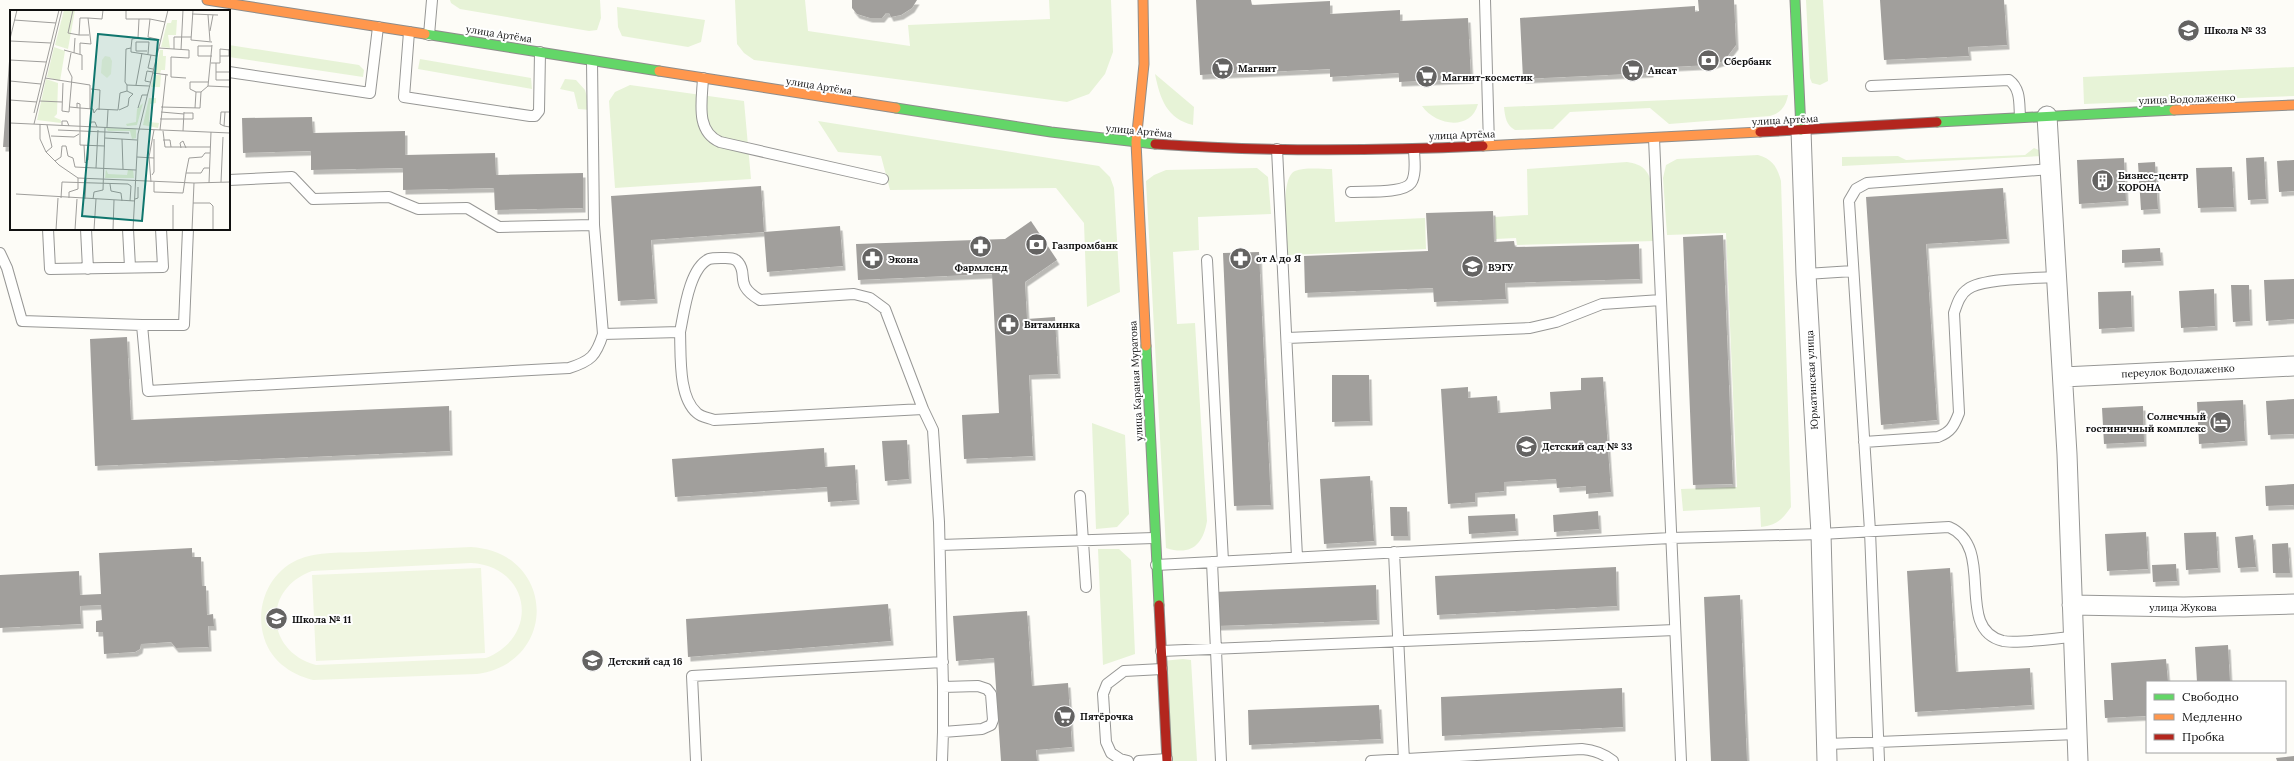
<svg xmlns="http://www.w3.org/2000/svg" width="2294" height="761" viewBox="0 0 2294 761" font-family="Lora,serif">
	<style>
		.green { fill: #e7f3d7 }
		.pitch { fill: #f0f6e1; fill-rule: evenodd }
		.building { fill: #a19f9c; filter: url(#shadow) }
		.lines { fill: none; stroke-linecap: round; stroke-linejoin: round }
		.lane-casing { stroke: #979795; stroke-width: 12 }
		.street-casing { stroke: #979795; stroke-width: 21 }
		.fast-casing { stroke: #8e8d8b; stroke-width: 11 }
		.slow-casing { stroke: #8e8d8b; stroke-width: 11 }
		.jam-casing { stroke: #8e8d8b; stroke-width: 11 }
		.lane { stroke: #fffffe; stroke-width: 10 }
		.street { stroke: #fffffe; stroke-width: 19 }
		.fast { stroke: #63d668; stroke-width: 9 }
		.slow { stroke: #ff974d; stroke-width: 9 }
		.jam { stroke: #b3261e; stroke-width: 9 }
		.labels { text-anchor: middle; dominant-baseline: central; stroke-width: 4; stroke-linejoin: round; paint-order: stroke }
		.poi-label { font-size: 10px; font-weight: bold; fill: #111; stroke: #fff; text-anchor: start }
		.street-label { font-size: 10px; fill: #111; stroke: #fff }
		.inset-road { fill: none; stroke: #9f9e9b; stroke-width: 1 }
		.view { fill: #0f766e; fill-opacity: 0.15; stroke: #0f766e; stroke-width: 2 }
		.inset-edge { fill: none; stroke: #111; stroke-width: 2 }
	</style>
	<defs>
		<filter id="shadow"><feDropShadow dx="2.5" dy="4.5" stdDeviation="0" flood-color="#0004"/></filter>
	</defs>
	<rect width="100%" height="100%" fill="#fdfcf7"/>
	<path class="green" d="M450,0H600L601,18L597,30L589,31L460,9L451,3Z
		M735,0H805L808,31L910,46L908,25L1050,19L1049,0H1111L1113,52L1105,74L1089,94L1067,102L754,60L744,53L737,44Z
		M1806,0H1823L1828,81L1820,85L1812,83L1810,78Z
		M617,7L705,20L701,42L688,47L622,36L618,27Z
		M229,45L359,65L364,70L363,77L229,57Z
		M420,59L531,78L532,89L418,69Z
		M2294,67V96L2084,104L2083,77Z
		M1155,74L1194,107L1193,125C1167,119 1160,99 1155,74Z
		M565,79L576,80L585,90L591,110L578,109L574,92L560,89Z
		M630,85L744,101L751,179L615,188L609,101L615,92Z
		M1788,95C1786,106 1781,113 1770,116L1669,124L1650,108L1570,112L1553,129L1515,130C1506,125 1505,117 1504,107Z
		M1478,104C1471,131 1436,126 1422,106Z
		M818,121L1099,166L1110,177L1114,188L1120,292L1087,307L1084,223L1056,188L890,190L881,156L838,152Z
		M2034,148L2041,151L2043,156L1842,166V157L1898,156L1906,160L2025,155Z
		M1758,155C1772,159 1777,166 1781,181L1791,507C1782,520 1777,525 1761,527L1760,507L1683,511L1681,489L1737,487L1726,233L1667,235L1663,178L1666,165L1677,159Z
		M1627,162C1634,163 1642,165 1646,171C1657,184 1653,223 1654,241L1517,245L1516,238L1496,239L1495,217L1528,215L1527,169Z
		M1257,168L1268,177L1271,214L1198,217L1199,250L1173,252L1177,324L1195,323L1207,521C1203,545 1191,556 1166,548L1146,181L1154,175L1166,170Z
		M1332,169L1335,222L1425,218L1426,249L1288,255C1287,239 1279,178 1295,171C1305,167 1321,169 1332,169Z
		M1092,423L1125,435L1129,514L1117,527L1096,529Z
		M1098,549H1119L1131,560L1135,654L1103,665Z
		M1183,659L1191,660L1197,761H1167L1162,661Z"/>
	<path class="pitch" d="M471,547C555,552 560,662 477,674L313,680C289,674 269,659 263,634C256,605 269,573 297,560C318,551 343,553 365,552C401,550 436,549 471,547ZM471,563C530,566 541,636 486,658L316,665C265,651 262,589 312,571Z
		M481,568L485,653L316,661L312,575Z"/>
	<path class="building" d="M852,0H917L912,8L901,15L891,17L889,13H886L882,18H870L857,14L852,8Z
		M1196,0H1251L1252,5L1330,1V14L1400,10V21L1468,18L1471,79L1399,82V73L1330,77V69L1200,75Z
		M1698,0H1734L1736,45L1724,61L1711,65L1651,68V73L1523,79L1520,18L1695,6V12L1699,11Z
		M1880,0H2004L2007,45L1968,47L1969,56L1884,60Z
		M10,47H11V147H3Z
		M312,117L313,133L405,131V155L495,153L496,175L583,173V208L495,210L494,188L403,190V168L311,170V151L243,153L242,118Z
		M2264,157L2266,199L2248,200L2246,158Z
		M2124,158L2126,201L2079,204L2077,160Z
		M2294,160V191L2279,192L2277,161Z
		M2155,162L2158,209L2141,210L2138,163Z
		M2232,167L2234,207L2198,208L2196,168Z
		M761,186L764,232L651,240L655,299L618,301L611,196Z
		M2003,188L2007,239L1926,244L1937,420L1881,425L1866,197Z
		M1493,211L1494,242L1514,241L1515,247L1639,244L1640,279L1505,283L1506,299L1434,302L1433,288L1305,293L1304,256L1428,251L1426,213Z
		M1031,221L1057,260L1025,282L1027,319L1055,317L1058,374L1029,375L1033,456L964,459L962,415L999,413L992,274L858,280L856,244L1005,239Z
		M840,226L843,266L767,272L764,232Z
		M1723,235L1733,484L1693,485L1683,237Z
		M2160,248L2161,261L2122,263V250Z
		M1259,252L1271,505L1234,506L1223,253Z
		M2294,279V319L2266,321L2264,280Z
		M2231,285H2249L2250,321L2233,322Z
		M2214,289L2215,326L2181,328L2179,291Z
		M2131,291L2132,327L2099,329L2098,292Z
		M127,337L131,420L449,406L450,451L95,466L90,339Z
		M1332,375H1369L1370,421L1332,422Z
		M1603,377L1611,492L1586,494V486L1557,488L1556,479L1504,482V491L1475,493V502L1448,504L1441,389L1468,387V398L1497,396L1498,413L1551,409L1550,392L1581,390V378Z
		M2294,399V434L2268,435L2266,401Z
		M2243,400L2245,441L2199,444L2197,402Z
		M2143,406L2144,442L2104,444L2102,408Z
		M907,440L909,479L885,481L882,441Z
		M824,448L825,467L855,465L857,500L828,502L827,487L675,497L672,459Z
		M1370,476L1374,541L1324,544L1320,479Z
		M2294,484V505L2266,506L2265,486Z
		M1390,507H1407L1408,536H1391Z
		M1598,511L1599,529L1554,532L1553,515Z
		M1515,514L1516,531L1469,534L1468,516Z
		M2146,532L2148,569L2107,571L2105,534Z
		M2216,532L2218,568L2186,570L2184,533Z
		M2253,535L2256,567L2238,568L2235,537Z
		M2288,543L2290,573H2273L2272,544Z
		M192,548V557H201L202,586H206L207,615L213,614L214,626H208L209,647L176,648L171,642L141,644L140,649L135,652L104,654L103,632H96V621L102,620L101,605L80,606L81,624L0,628V575L79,571L80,595L101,594L99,553Z
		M2176,564L2177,581L2153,582L2152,565Z
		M1616,567L1617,606L1437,615L1435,576Z
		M1950,568L1956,672L2030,668L2032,705L1915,712L1907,571Z
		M1376,585L1377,620L1217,626L1215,592Z
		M1740,595L1747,761H1711L1704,597Z
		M888,604L891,641L688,657L686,619Z
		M1027,611L1032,686L1068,683L1072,747L1036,750L1037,761H1001L994,658L956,661L953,616Z
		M2228,645L2230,682H2197L2195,647Z
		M2166,659L2168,682H2147V716L2105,718L2104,700H2113L2111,663Z
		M1622,688L1623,727L1442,736L1441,697Z
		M1379,705L1381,739L1249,745L1248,710Z
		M2294,756V761H2277L2276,758Z"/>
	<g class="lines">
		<defs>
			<path id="lane" d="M1485,0L1489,145
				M409,32L404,97L530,116H535L539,111L540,52
				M429,35L432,0
				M229,72L370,93L378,27
				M703,78C702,101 695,131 720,142L883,179
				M1871,86L2009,80C2021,89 2019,103 2020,117
				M1654,138L1681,761
				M1277,149L1297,557
				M229,180L292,177L313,199L389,197L418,209L467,208L499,227L594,225
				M1351,192C1365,191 1403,194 1411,183C1417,174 1414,158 1414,149
				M48,229L50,269L163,267L161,229
				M86,229L88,269
				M128,229L130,267
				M0,253L7,268L22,321L142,325L148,391L569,368C591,361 596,356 603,334L594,225L592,61
				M1207,260L1223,561
				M1806,274L1853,271
				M142,325H184L188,229
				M680,332C684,313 689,268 709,259C712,258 717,258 721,258C728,258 734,257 738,262C749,275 733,284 760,300L854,294L870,298L885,309L923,409
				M603,334L680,332C681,355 678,397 697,413C701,417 709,418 714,420L923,409L933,430L939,522L943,687L978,686L987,689L991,694L993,720L991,725L982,729L943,732L942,761
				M1287,338L1530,328L1556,322L1602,304L1661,300
				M1864,442L1938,437C1951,432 1954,426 1959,413L1954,313C1957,304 1960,294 1968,289C1982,278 2038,278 2057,277
				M1080,496L1086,587
				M940,545L1154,538
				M1394,552L1404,761
				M1212,562L1221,761
				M1156,565L1671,538L1821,534L1949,527C1997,548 1953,629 2003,641C2017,644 2057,638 2073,637
				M1161,651L1675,630
				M943,732V687
				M1828,744L2077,734
				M696,761L692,676L943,662
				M1128,761L1120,759L1111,753L1106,742L1103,694L1107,684L1124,671L1162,669
				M1139,761L1167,759
				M1371,761L1582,749C1594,750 1603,753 1613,761
				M1879,761L1870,531L1849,201L1856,189L1867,183L2051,169"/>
			<path id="street" d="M2047,116L2067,454L2078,761
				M1801,130L1806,274L1821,534L1827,761
				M2063,377L2294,366
				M2072,605L2184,607L2294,604"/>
			<path id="fast" d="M1795,0L1801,130
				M425,34L659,71
				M896,108L1051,132L1155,144
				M1937,122L2174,110
				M1146,346L1159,605"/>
			<path id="slow" d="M207,0L425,34
				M1143,0L1144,64L1136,142L1146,346
				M659,71L896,108
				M2174,110L2294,105
				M1483,146L1760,132"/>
			<path id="jam" d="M1760,132L1937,122
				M1155,144C1264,152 1374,151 1483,146
				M1159,605L1167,761"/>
		</defs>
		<use href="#lane" class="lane-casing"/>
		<use href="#street" class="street-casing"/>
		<use href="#fast" class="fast-casing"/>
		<use href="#slow" class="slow-casing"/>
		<use href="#jam" class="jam-casing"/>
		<use href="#lane" class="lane"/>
		<use href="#street" class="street"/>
		<use href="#fast" class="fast"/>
		<use href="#slow" class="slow"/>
		<use href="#jam" class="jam"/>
	</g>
	<defs>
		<symbol id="school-disc" viewBox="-11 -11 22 22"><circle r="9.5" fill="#646362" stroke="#fff"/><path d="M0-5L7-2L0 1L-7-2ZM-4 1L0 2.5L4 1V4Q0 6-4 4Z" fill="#fff"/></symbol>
		<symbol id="bank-disc" viewBox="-11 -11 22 22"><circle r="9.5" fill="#646362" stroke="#fff"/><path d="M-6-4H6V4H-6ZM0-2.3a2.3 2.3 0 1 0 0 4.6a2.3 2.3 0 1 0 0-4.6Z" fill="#fff"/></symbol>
		<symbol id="supermarket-disc" viewBox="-11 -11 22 22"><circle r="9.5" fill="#646362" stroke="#fff"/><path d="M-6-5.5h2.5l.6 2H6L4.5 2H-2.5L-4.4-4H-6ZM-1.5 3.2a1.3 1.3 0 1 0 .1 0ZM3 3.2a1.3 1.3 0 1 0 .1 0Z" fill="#fff"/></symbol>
		<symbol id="building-disc" viewBox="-11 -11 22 22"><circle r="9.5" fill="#646362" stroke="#fff"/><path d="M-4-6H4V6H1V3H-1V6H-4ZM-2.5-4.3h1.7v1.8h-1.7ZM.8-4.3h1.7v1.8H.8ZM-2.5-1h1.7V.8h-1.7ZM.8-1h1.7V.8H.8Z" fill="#fff"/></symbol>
		<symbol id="pharmacy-disc" viewBox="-11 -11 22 22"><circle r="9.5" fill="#646362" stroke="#fff"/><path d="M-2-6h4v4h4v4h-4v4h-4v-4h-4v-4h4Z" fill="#fff"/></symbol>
		<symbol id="university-disc" viewBox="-11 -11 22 22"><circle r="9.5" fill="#646362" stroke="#fff"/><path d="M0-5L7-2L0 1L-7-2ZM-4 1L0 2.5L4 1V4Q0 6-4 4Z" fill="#fff"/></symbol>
		<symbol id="hotel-disc" viewBox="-11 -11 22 22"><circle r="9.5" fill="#646362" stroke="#fff"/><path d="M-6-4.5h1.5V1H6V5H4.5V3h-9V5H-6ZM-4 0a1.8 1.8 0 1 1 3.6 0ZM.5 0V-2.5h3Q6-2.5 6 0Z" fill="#fff"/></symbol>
	</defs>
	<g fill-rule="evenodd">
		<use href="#school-disc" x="2176" y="18" width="25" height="25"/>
		<use href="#bank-disc" x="1696" y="48" width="25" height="25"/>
		<use href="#supermarket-disc" x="1210" y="56" width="25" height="25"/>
		<use href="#supermarket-disc" x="1620" y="58" width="25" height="25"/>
		<use href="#supermarket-disc" x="1414" y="64" width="25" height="25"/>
		<use href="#building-disc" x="2090" y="168" width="25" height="25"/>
		<use href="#bank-disc" x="1024" y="232" width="25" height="25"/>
		<use href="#pharmacy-disc" x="968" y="234" width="25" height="25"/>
		<use href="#pharmacy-disc" x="1228" y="246" width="25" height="25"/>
		<use href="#pharmacy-disc" x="860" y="246" width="25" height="25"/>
		<use href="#university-disc" x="1460" y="254" width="25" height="25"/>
		<use href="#pharmacy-disc" x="996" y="312" width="25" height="25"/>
		<use href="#hotel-disc" x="2208" y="410" width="25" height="25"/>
		<use href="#school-disc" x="1514" y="434" width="25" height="25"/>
		<use href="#school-disc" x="264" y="606" width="25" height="25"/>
		<use href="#school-disc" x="580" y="648" width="25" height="25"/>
		<use href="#supermarket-disc" x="1052" y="704" width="25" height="25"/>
	</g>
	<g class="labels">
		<g class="poi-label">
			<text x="2204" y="30">Школа № 33</text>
			<text x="1724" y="61">Сбербанк</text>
			<text x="1238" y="68">Магнит</text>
			<text x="1648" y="70">Ансат</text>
			<text x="1442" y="77">Магнит-косметик</text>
			<text x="2118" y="175">Бизнес-центр<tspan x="2118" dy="12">КОРОНА</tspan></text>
			<text x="1052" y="245">Газпромбанк</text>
			<text x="1256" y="258">от А до Я</text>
			<text x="888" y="259">Экона</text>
			<text x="981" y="267" text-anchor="middle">Фармленд</text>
			<text x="1488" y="267">ВЭГУ</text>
			<text x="1024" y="324">Витаминка</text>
			<text x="2206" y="416" text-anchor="end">Солнечный<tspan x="2206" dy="12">гостиничный комплекс</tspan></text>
			<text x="1542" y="446">Детский сад № 33</text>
			<text x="292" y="619">Школа № 11</text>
			<text x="608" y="661">Детский сад 16</text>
			<text x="1080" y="716">Пятёрочка</text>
		</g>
		<g class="street-label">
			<text transform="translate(499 34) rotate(9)">улица Артёма</text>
			<text transform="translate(819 86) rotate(9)">улица Артёма</text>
			<text transform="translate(2187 99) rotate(-2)">улица Водолаженко</text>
			<text transform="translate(1785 120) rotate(-3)">улица Артёма</text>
			<text transform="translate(1139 131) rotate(5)">улица Артёма</text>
			<text transform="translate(1462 135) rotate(-2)">улица Артёма</text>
			<text transform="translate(2178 371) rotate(-3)">переулок Водолаженко</text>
			<text transform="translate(1812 380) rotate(-93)">Юрматинская улица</text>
			<text transform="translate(1136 381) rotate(-93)">улица Караная Муратова</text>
			<text x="2183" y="607">улица Жукова</text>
		</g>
	</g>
	<g transform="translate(10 10)">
		<rect width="220" height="220" fill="#fdfcf7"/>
		<path d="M54,0H65L58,39L45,35ZM162,10H167L166,25H158L160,38L151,37L157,13H161ZM44,37L55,41L50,71L37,67ZM150,40H153V46H156L155,60H151L150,64L145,63ZM151,65L150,77H141L145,65ZM36,69L48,73L47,104L44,107L51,110V113L27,110ZM139,88H146V93L140,94L139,112L149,113L148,118L133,115ZM133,93L127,115L117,116L116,114L126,112L127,99ZM96,118L126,119V128L122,129L120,121H98ZM96,159L98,164L117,165L118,160H123L124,168H95Z" fill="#e7f3d7"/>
		<path d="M95,46L100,47L102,51L101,64L97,68L91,63L92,50Z" fill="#f0f6e1"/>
		<path class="inset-road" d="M63,0L58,23L69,25M116,0V9H140M183,0L181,30L202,32M182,4L208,5M198,5L200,31M78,8H70L69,25H79M129,9L128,28L122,29L121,38L116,39L115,72L117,75L139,76M4,10L46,13M220,17V32M200,21L203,5M0,29L7,0M150,30L138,27L140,9L155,12M0,31L41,33M121,38V42L147,46M149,38L179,40V48L161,47V67L176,68M164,39V27H181M54,40L72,45V60M171,40L173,0M137,41H126V32H139L138,44M64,43L65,28M70,44V33L81,34L78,8L92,9L93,0M141,45L138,58L143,59M202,46H188V36H202M210,46H219V39M0,50L36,52M201,53H210V39L220,40M206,53V70H220M206,62H220M143,63L158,65M35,68L80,75V99M0,71L31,74M140,72L135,71L137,61L143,62M53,73L52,101L59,102L62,67L58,59L61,43M126,75L132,43M198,76L220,77M81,79L90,80L89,100M186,82L180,79V72H198M0,90L27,92M30,91L52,92M60,97L70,98V94L67,93V98M151,97L190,98L191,82M128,98L132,85H137M185,98L186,82H191L198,76L202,35M109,100L118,96L119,88L123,84L117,81M151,102L174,104M215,102L214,116L220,117M24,103L49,0M150,109H183V103H174M0,113L129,119M24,114L52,0M30,114V129L36,142L49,155L68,168L184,173L220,172M52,115V111H57L59,116M214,116L210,114L211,102H220M80,117L81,112H85L87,117M97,117L98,100M129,119L220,123M48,120L95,122M150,120L156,64M153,121L155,137H200M173,121L174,102M95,122L119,123M41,126L64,127L69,124M95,128L127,130M112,129L113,159M153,130H160L161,137M74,135L75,153L78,150L79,121M95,136L70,135V98L83,99L84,103L87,99L108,100L110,83L117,81V75M171,138L170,133L173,131L176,138M36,142L42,137L37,115M127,147L144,148M45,151L51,147L52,136H56L58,146L63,148L65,157L126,160M86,158L88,120M176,163L179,148L192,147L195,143H200M142,165L144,162V129M141,172L139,147L144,120M144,172V182L173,183L176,163H191L194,158H199M211,172L213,127M199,173L201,122M100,174L101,181L111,183L112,191M6,184L125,191M51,188L52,172L118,174L121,176L120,191M59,188V182L68,179V168M75,189L76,169M83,189L84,182L93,180L95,117M125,189L128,188V177M183,193H200L203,196V220M46,220L48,188M65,220L67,189M84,220L86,189M103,220L104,190M123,220L128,124L158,0M163,220V195M182,220L184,173"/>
		<path class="view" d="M88,24L148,30L132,211L72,206Z"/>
		<rect width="220" height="220" class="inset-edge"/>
	</g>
	<rect x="2146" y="681" width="140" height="72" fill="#ffffff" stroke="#a0a0a0"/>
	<rect x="2154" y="694" width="20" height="6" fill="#63d668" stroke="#a0a0a0"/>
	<text x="2182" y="701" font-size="12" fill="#111111">Свободно</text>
	<rect x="2154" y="714" width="20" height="6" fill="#ff974d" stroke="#a0a0a0"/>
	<text x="2182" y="721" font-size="12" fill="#111111">Медленно</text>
	<rect x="2154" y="734" width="20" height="6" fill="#b3261e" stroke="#a0a0a0"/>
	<text x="2182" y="741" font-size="12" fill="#111111">Пробка</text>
</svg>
